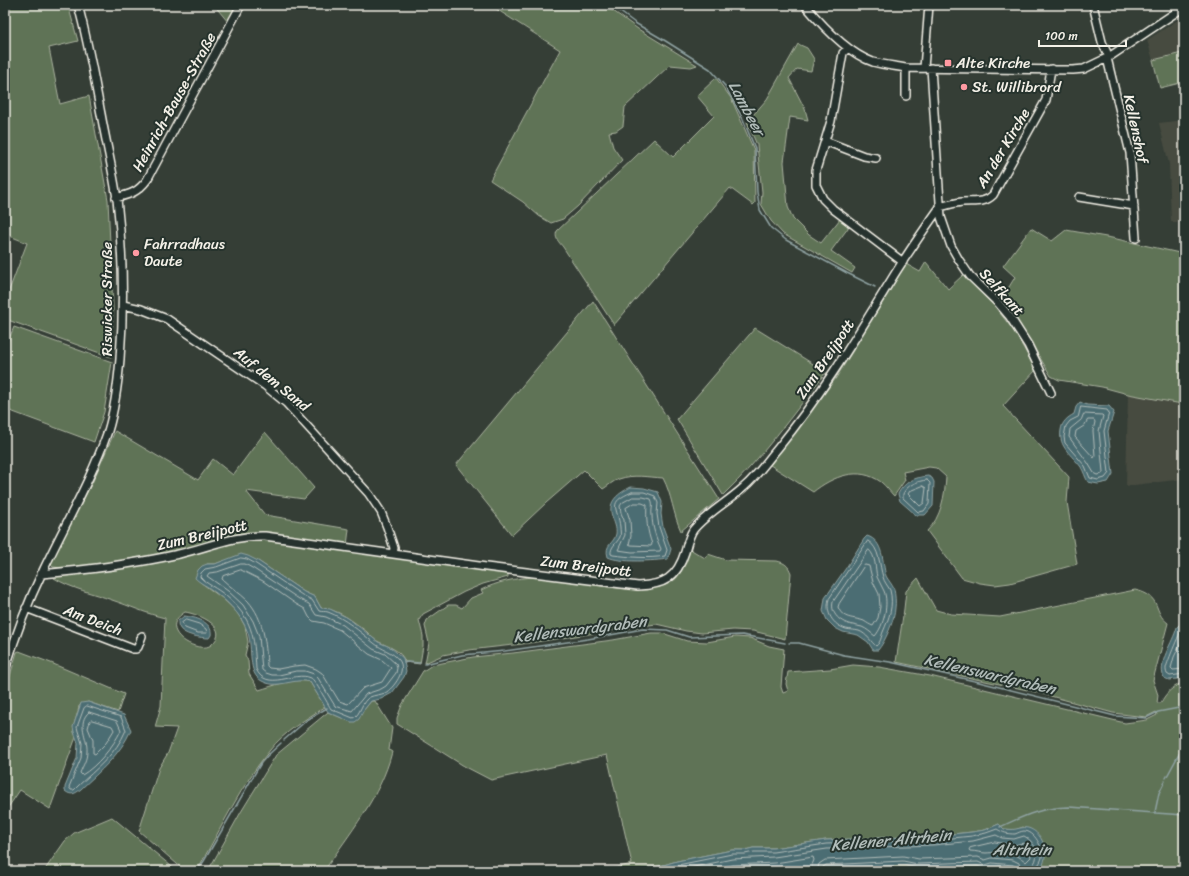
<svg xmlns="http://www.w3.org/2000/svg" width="1189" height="876" viewBox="0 0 1189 876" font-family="Sriracha,sans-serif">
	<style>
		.built { fill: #474b40 }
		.green { fill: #5f7356; stroke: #aab29f; fill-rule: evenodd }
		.water { fill: #4c6d73; stroke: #8fa2a2 }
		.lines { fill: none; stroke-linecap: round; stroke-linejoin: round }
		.shore { stroke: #b1bcb9; stroke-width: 1 }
		.stream { stroke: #8fa2a2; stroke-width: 1.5 }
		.minor-casing { stroke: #f4f1e8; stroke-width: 10 }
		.minor { stroke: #26332d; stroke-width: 7 }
		.poi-dot { fill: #ff9aa2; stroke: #26332d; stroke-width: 1.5 }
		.labels { text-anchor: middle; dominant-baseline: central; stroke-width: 4; stroke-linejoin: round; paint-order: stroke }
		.poi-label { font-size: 15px; fill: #f4f1e8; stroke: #26332d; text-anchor: start }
		.street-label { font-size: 15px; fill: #f4f1e8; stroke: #26332d }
		.water-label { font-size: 16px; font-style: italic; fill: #b1bcb9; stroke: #26332d }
	</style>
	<rect width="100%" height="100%" fill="#353e36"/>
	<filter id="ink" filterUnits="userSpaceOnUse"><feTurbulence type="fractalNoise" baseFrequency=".025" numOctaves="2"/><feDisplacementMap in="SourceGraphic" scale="8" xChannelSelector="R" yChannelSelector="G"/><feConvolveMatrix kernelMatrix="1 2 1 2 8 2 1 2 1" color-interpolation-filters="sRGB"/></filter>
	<g filter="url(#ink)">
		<path class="built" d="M1184,16V52L1153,60L1147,40Z
			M1184,120V222H1171L1169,164L1159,123Z
			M1128,394L1184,404V452L1180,453L1184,479L1126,486Z"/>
		<path class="green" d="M5,5H68L78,41L49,48L60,104L89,96L108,200L113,310L111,357L5,319V301L27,243L5,234Z
			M214,5H237L228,22Z
			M490,5H605L638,29L697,65L691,67L670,65L625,107L623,126L616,131L609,132L613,147L622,160L578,206L563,219L551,223L539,216L523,202L490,180L560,50Z
			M798,44L807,48L814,59L811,71L797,69L789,78L805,109L808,120L790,117L784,162L788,207L793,219L809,235L821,243L840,219L848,225V228L831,251L855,268L852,273L783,234L771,221L761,204L762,192L757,145L747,122L767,99Z
			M1182,53L1184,64V82L1160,88L1153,60Z
			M716,78L731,98L754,150L755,203L753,205L730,188L614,325L563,247C559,242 554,238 557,231L654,139L673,157L714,116L697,96Z
			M1031,228L1052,241L1066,230L1112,238L1184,254V393L1182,404L1128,394L1102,387L1059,380L1051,376L1028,338L1015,320L1000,302L1015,277L1003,266Z
			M926,262L948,289L963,275L996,308L1014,331L1036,370L1003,406L1069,477L1067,502L1077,564L1010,583L995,585L980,583L962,578L927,531C941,518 945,495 946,477L936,468L929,467L903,472L905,480L894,496C890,492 886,486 881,482C859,466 833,476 813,492L770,465L836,378L906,264L920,272Z
			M593,301L719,499L681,531C673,514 672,495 663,478C648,477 633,474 619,479C613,481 608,486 603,489L584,470L546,503L512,535L456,465Z
			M14,327L112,362L104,412L94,442L5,409V348Z
			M755,328L826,372C793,414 762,458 723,495L677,419Z
			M115,431L198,480L213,459L233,475L265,432L314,488L304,499L246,491L265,515L349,529L347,546L274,535L203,545L152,558L71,569L53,567L51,565V561L93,481Z
			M246,539L276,541L508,573V577L483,584L464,592L423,614L419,620L423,636V646L420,664L405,662C401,650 389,647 379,642C374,640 370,635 367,632C353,621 338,609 321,608L315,597L304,592L258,561H223L215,564H207L200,582L222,598L237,612L245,626L248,642L245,655L248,661L249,674L259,690C273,686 295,677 310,682L325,707C307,718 283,733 270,750C241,785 222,827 200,865L195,871H185L139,831L159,768L168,753L177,728L155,727L161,706L165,618C147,614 130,606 112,600C93,593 72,589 54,578V577L58,575ZM185,612C199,614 232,628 211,645C198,655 155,630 185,612Z
			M690,549L705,558L708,554L726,560L777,561C785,563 788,565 791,573L785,639L753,631L733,630L702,633L686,631L656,624L522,644L469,650L443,655L425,663L429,643L425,626L427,620L448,605H456L462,608L471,598L483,593L481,590C497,582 516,578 534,577C569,576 644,602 673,581C682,575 686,560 690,549Z
			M918,578L936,610L951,614L1000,617L1135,590C1163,596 1152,612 1168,623L1153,680L1158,695L1157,703H1161C1165,693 1174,686 1184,682V871H803L903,865L918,868L978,866L985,870L992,867L1030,871L1023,827L1015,830L1003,829L999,824L985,830L972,832L933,836L826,840L773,848H753L745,850H732L677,861L660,866L632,871H603L632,864L607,755L491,780L464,766L397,724V718L402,705L423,671L432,665L473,657L513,653L613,640L651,633H662L687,641L707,642L735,637L750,638L769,646L784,649L781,687L783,693L788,691L786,684L788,672L830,669L853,665L879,667L930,676L1125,723L1147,720L1157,715L1156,712L1146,717L1113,713L1032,691L896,662L904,609L906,591Z
			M19,651L51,663L124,694L118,712L88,702L79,706C78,717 70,726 76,737L50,809L20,790L5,812V693L17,652Z
			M371,701H375L392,728L389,750L392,752C381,796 349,834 324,871H208L241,812L276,755L328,712L351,722L361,715L363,711Z
			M112,817L177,871H44L65,841L74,833Z"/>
		<path class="water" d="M1080,402L1087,405L1109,406L1114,412L1108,431L1113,474L1108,482L1098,484L1088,482C1085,477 1084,472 1081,467C1072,455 1058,447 1061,430C1062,422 1067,418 1074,414L1076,407Z
			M928,476L932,478L934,482L933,506L925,515H916L900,501L898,494C904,482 915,477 928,476Z
			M631,487L644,488L658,492L662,502L661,514L663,527L671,549L668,559C654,561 620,563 608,557C604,544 614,544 616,534C617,528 614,522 612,516C607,501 619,493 631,487Z
			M867,536C884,541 882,562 886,576C888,580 892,584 894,589C895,594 896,603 895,608C895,619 885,642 878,650H873L868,642L858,635L843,632L835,628L827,620L823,611L825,598L846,568L864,539Z
			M241,554L248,556L258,561L304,592L315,597L321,608L330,609L348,618L378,642L390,647L403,658L406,671L404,677L392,693L381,699L371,701L363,711L359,719L355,722H351L328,712L310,682C294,677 278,690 262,681C247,674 253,648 248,633C241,613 225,599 208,587C203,584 199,582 195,578L198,570L202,566L207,564H215Z
			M184,616C195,617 213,622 211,635L209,638C201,638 182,635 179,627C178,626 178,622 178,621Z
			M1184,622V678L1169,680L1164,678C1157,662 1173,643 1177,627L1180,624Z
			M88,702L124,715L131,730C120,755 100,771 81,789C75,794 71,796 65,791V787L77,758L78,743L74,732L73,727L81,703Z
			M999,824L1004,829C1008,829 1012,830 1016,829C1021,828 1023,827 1028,828C1045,833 1050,857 1040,870C1023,872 1000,863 985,870L978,866L918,868L903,865L803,871H632L660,866L677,861L732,850H745L753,848H773L826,840L933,836L972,832L985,830Z"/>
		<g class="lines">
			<path class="shore" d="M1081,407L1107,410L1109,413L1104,431L1109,473L1105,478L1098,480L1090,478L1085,466L1065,443L1064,437L1066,426L1070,421L1078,417Z
				M1084,414L1102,415L1103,416L1099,431L1103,472L1102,474L1098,475L1094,473L1088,463L1069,437L1070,429L1081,420Z
				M1088,420H1094L1095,422L1093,431L1095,456L1094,458L1075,437L1076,431L1084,426Z
				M927,480L930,483L929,504L924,511L918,512L903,498V494C907,485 917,481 927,480Z
				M923,486L926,488L924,503L920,506L908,494L910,491Z
				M632,492H644L655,496L658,503L657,514L659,527L667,550L665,556C648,559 630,557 613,555L611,554C610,547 617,543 620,537C621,534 620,530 620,527C618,507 606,503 632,492Z
				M633,497H643L651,499C654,505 651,509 652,515C652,527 656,538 661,549L660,551L632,552L618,550L625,535L624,520L621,513L620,506L622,503Z
				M634,503H642L647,505C646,518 647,531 652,544L651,546L631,545L629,544L631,536L630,520L626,508Z
				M868,541C880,548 879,565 883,577C884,582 888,586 890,590C894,606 889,618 883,632C881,637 881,642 876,646C871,642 867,634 859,631C855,630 851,630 846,629C833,625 825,613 829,599Z
				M869,550C876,556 875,568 877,577C879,582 882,586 884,591C889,603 884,626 875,636C871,633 867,629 862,627C859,626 856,626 853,625C841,623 830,614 833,602Z
				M241,558L247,559L256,564L302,595L312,600L319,611C322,612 325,611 328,612C346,619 359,631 374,643C382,650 392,651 399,660C407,670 394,688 385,693C380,695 374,695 370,697C361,701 361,715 353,718L331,709C328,704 315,680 311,678C294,670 267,693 256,669C254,635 253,619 225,595C218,589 205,583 200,577L201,573L205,569L216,567Z
				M241,564H245L254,569L299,599L309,604L316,615L326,617L343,625L373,649L385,654L396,664L397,668L396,673L386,686L381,689L366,694L352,711L335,706L318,678L314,674L305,671H296L279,675H272L266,673L262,670L259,636L253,621L243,605L228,591L207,576L209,573L217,572Z
				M865,565L869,566L873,582L879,594L880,607L878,618L873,626C870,625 867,623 864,621C853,617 843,620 838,607L839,604Z
				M241,570L263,581L296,604L305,609L309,617L313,621L324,623L340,630L369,654L382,660L391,668L382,682L363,688L348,704L339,701L322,673L316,669L305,665L294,666L278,669L269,668L267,666C266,643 264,619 248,601C240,593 230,587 222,579L223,576Z
				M186,620L199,624L206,629L207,633H198L185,628L182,623Z
				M1184,626C1181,628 1167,663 1166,668C1166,671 1166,671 1167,674L1170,676L1184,674
				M1184,637L1174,657L1171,668L1173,670L1184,669
				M87,706L121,717L126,730C116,754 96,769 78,786L74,790H71L69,787L81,758L82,743L78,731L77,727L84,708Z
				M89,712L117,721L121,730C114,746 96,767 82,775L80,773C83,765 87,760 87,751C88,738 76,723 89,712Z
				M92,720L112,726L114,730L106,743L95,754L93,753V740L88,728L90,721Z
				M995,842L1014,845L1024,843L1029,850L1031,857L1026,862C1014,851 1001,852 986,853C981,853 976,851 970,851L969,850L970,848Z
				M657,871L678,865L732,854H745L754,852H773L826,844L933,840L972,836L986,833L997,829C1003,833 1008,834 1015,834C1018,833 1021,831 1024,831C1035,831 1043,848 1042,857C1041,863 1036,866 1036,871
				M675,871L732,859L774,857L827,849L933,845L973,841L996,835L1002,838L1014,839L1024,836C1032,840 1039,850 1036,859C1035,864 1031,865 1031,871
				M703,871L733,865L775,863L813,857L814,860L812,865L811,871
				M817,871L819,864L825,860L903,856L919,859L978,857L985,860L992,858L1013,860L1019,863L1021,871
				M822,871L823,867L826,865L903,861L918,864L978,862L985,865L992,863L1013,865L1016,867V871"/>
			<path class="stream" d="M611,5L635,23L664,40L710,69L725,86L742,117L755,148L757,192L760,210L771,228L786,240L847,273L875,287
				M789,643H799L844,655L890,662L979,682L1115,716L1146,718L1158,712L1184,707
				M404,663L407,662L420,663
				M425,664L462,655L505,651L588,639L643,629L667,630L689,637L742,635L785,643
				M284,740L307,720L327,708
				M1166,778L1184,745
				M1155,812L1159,793L1165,781
				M1000,827C1026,815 1040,808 1069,807L1184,815
				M197,871L204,861L261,763L267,756L281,743"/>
			<defs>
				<path id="minor" d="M805,5C821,24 849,54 873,62C884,65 895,66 906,68L1073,70L1084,69L1109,57L1184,7
					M1093,5L1102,42L1109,57
					M848,48L843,53L831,121L816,170V185L823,199L833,209L903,262
					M1107,58L1130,153L1136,238
					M924,68L929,5
					M931,68L941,217L951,246L959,260L970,276L999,304L1010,317L1028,345L1051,393
					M906,96V68
					M825,141L864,156L876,158
					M1079,197L1134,206
					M116,198C131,194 138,192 147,180L241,5
					M940,207C947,205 955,203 962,202C974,201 984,204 993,195L1046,100L1051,69
					M123,305L141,309L167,319L264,385L286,403L369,494L381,512L387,527L394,548L393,554
					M41,574C87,570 134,564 179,554C209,547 234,535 265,536L486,567L638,586C664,585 677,578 685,552C687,545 689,536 693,530C707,513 728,502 744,487C757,476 767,461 778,448C823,393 859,332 896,272C910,250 925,228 940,207
					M26,608L133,649H136L138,647L142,636
					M5,670C15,637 27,604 42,573C64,526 91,480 108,431C115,408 118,383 120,359C124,307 123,251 117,199C113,171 106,142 101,114C94,77 88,41 78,5"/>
			</defs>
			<use href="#minor" class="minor-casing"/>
			<use href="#minor" class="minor"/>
		</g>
	</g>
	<g class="poi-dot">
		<rect x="944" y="59" width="8" height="8" rx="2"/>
		<circle cx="964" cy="87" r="4"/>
		<circle cx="136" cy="253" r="4"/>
	</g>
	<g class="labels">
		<g class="poi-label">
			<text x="956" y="63">Alte Kirche</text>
			<text x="972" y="87">St. Willibrord</text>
			<text x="144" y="244">Fahrradhaus<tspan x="144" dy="17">Daute</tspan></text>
		</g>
		<g class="street-label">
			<text transform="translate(174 102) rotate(-61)">Heinrich-Bause-Straße</text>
			<text transform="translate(1136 129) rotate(78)">Kellenshof</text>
			<text transform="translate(1003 148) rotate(-59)">An der Kirche</text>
			<text transform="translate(1002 292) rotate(48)">Selfkant</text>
			<text transform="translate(107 299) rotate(-90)">Riswicker Straße</text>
			<text transform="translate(825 359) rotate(-56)">Zum Breijpott</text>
			<text transform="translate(272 379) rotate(39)">Auf dem Sand</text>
			<text transform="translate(202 535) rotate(-13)">Zum Breijpott</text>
			<text transform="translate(586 566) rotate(7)">Zum Breijpott</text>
			<text transform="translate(93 620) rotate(21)">Am Deich</text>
		</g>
		<g class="water-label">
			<text transform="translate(747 108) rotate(62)">Lambeer</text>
			<text transform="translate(580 629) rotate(-7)">Kellenswardgraben</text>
			<text transform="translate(990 674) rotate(13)">Kellenswardgraben</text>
			<text transform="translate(891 840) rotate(-5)">Kellener Altrhein</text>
			<text x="1022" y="849">Altrhein</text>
		</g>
	</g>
	<rect width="1189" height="876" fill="none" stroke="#26332d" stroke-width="20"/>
	<rect x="10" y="10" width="1169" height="856" fill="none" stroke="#f4f1e8" stroke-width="1.5" filter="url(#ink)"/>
	<path d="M1039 40v6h87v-6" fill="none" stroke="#f4f1e8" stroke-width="2"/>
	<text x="1045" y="40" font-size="12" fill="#f4f1e8" stroke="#26332d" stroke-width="3" paint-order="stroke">100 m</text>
</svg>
